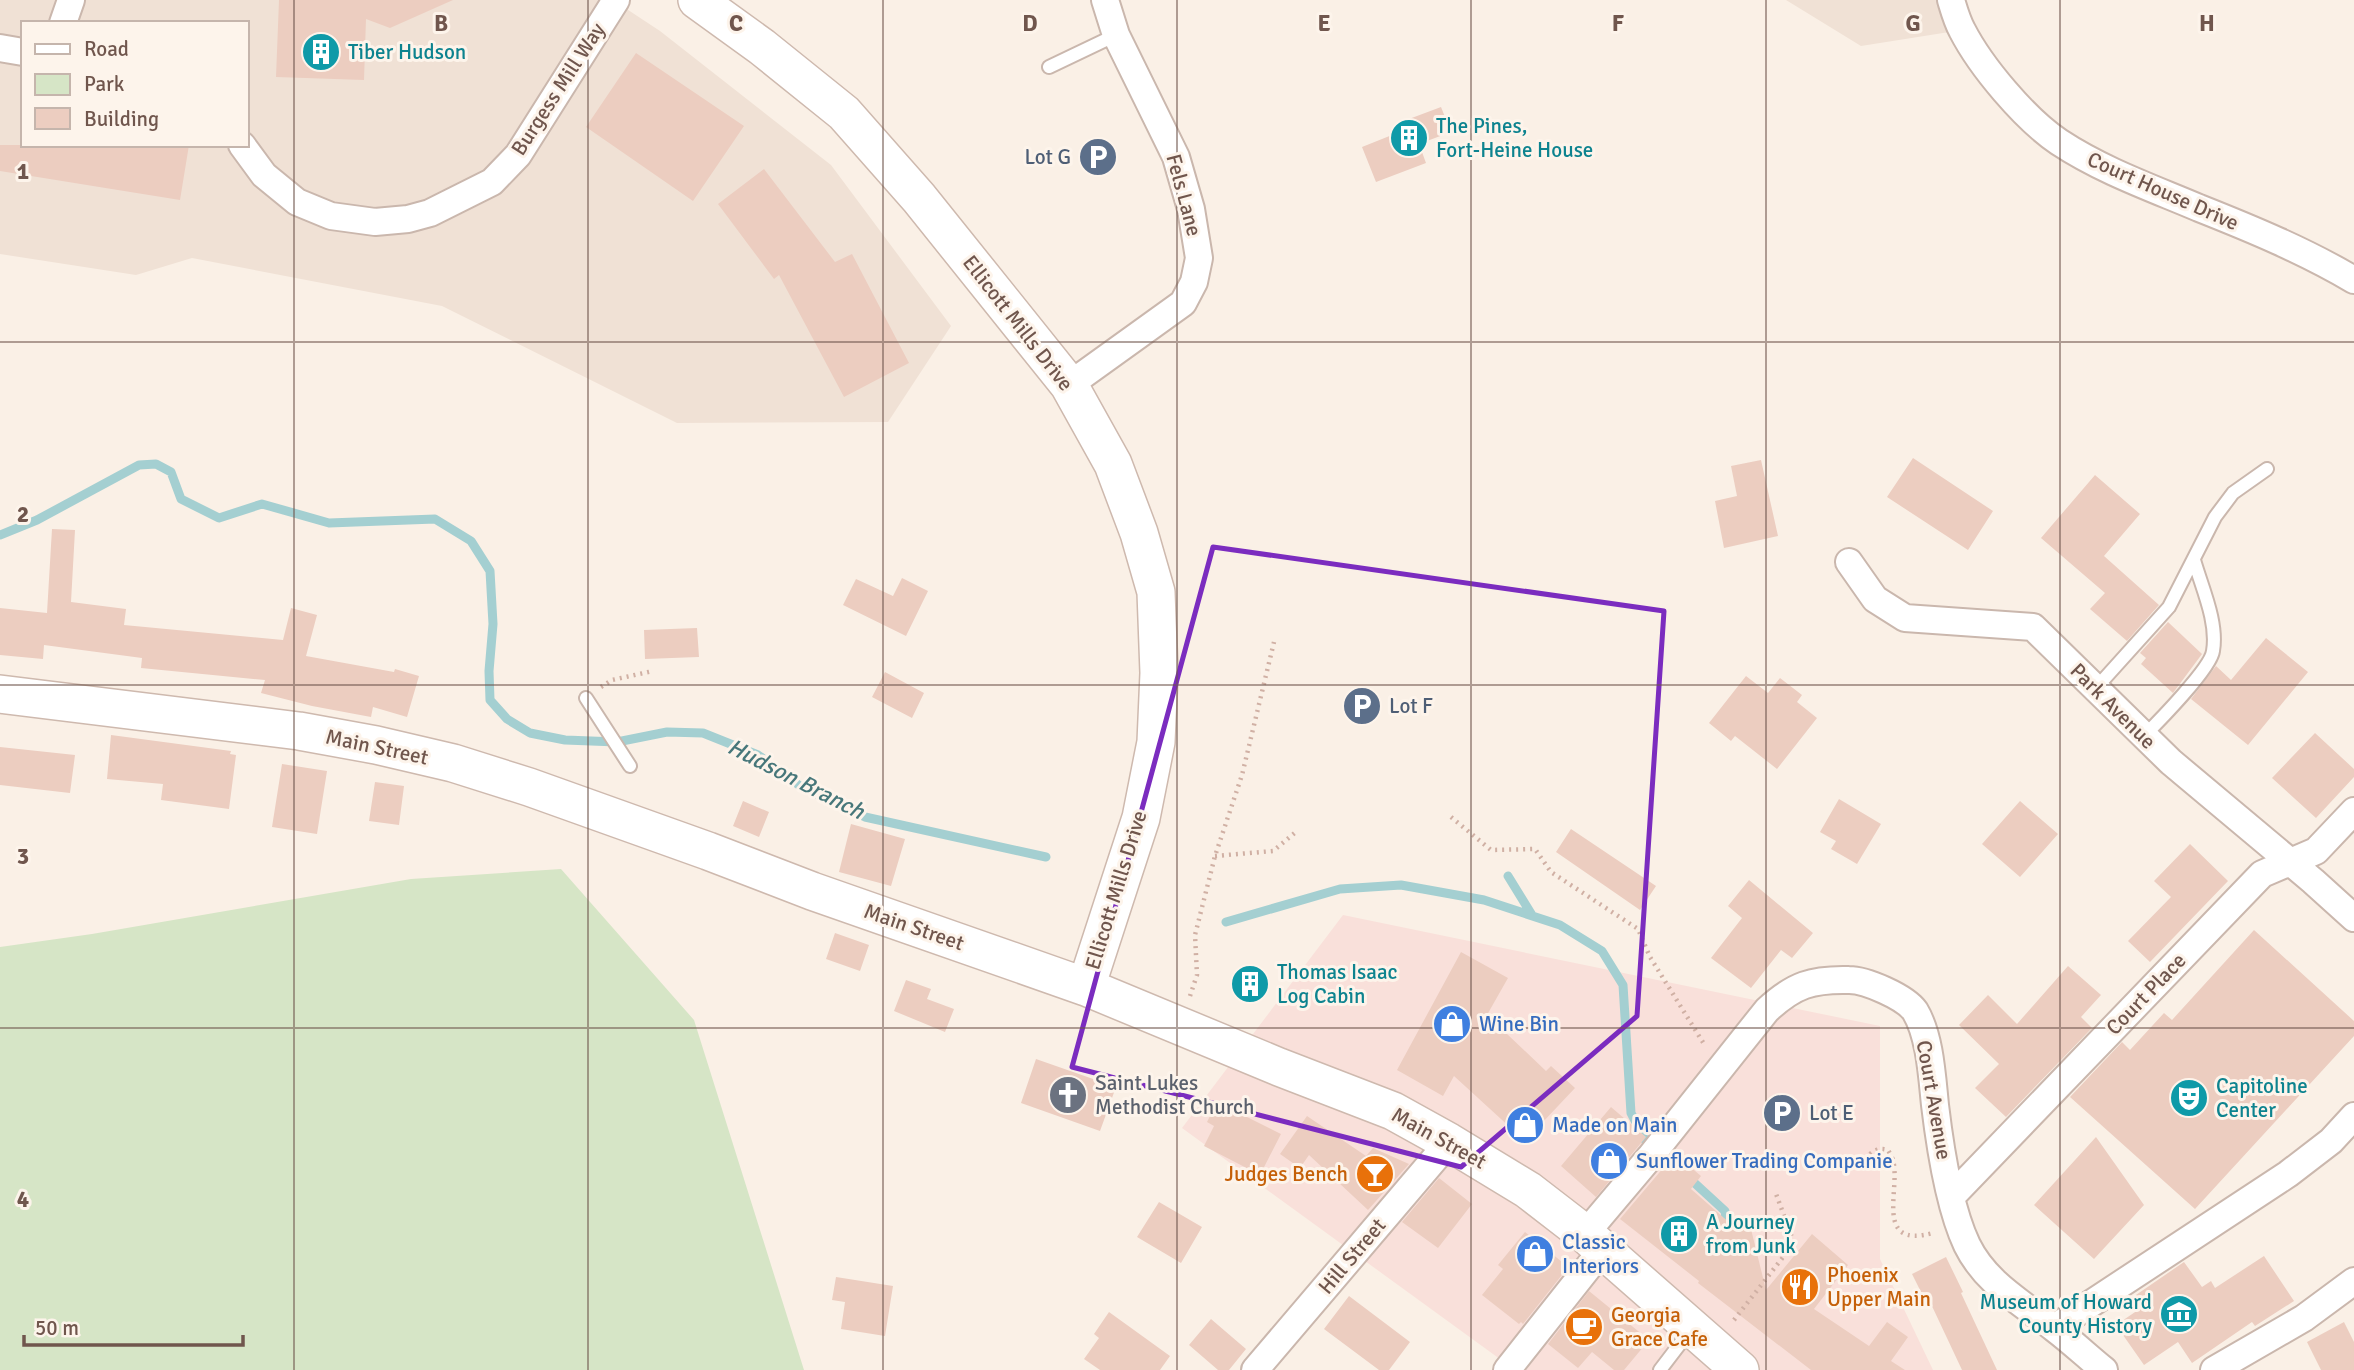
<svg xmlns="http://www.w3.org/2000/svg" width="2354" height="1370" viewBox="0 0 2354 1370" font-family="Signika,sans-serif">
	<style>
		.residential { fill: #f0e1d5; fill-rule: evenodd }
		.commercial { fill: #f9e0da }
		.green { fill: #d6e5c6 }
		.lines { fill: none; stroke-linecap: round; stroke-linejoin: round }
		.stream { stroke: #a4cfd1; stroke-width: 9 }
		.building { fill: #eccdc0 }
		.service-casing { stroke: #cab7ad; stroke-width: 16 }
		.minor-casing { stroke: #cab7ad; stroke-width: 30 }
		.secondary-casing { stroke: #ceb9ae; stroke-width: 40 }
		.path { stroke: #d0b0a4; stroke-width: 4.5; stroke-dasharray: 2 5; stroke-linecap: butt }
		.service { stroke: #fff; stroke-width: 12 }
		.minor { stroke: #fff; stroke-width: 26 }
		.secondary { stroke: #fff; stroke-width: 37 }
		.marked { fill: none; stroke: #7b2cbf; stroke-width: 5; stroke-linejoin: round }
		.grid { fill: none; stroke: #70564d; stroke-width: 2; stroke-opacity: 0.55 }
		.labels { text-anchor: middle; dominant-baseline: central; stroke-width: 6; stroke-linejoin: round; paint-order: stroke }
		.culture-label { font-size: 21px; fill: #0d838f; stroke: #fdf4eb; text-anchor: start }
		.street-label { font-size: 21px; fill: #70564d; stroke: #fdf4eb }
		.service-label { font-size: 21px; fill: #4e5e75; stroke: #fdf4eb; text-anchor: start }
		.shop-label { font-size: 21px; fill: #366cbe; stroke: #fdf4eb; text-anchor: start }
		.worship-label { font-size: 21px; fill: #5b616d; stroke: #fdf4eb; text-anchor: start }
		.food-label { font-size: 21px; fill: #c56008; stroke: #fdf4eb; text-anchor: start }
		.water-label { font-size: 23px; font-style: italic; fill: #47777a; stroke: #fdf4eb }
		.grid-label { font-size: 23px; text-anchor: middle; font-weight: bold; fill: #70564d; stroke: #fdf4eb; stroke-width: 6; stroke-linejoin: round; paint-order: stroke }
	</style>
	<rect width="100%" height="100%" fill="#faf0e6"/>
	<path class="residential" d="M0,0H613L660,31L831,165L951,326L888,422L677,423L442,306L192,258L136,275L0,254ZM23,23H247V145H23Z
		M1786,0H1951L1962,30L1861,46Z"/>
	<path class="commercial" d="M1343,915L1880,1026V1259L1933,1370H1515L1182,1128Z"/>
	<path class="green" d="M561,869L694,1020L804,1370H0V947L92,934L411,879Z"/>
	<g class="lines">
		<path class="stream" d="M0,535L37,520L139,465L156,464L171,472L181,499L219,518L262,504L329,523L435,519L471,541L490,571L493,624L489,671L490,700L507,719L530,733L565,740L617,742L667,732L703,733L758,755L800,786L865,817L1046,857
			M1508,876L1532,915
			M1226,922L1340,889L1401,885L1484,900L1560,925L1602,951L1623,985L1631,1113L1645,1140L1677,1168
			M1688,1177L1725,1211L1727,1227L1725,1230"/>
	</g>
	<path class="building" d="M279,0H453L390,28L366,19L364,80L276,77Z
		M636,53L744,126L693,201L586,127Z
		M1441,107L1451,132L1419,144L1426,163L1376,182L1362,147L1412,127L1409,119Z
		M0,145H189L180,200L0,171Z
		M764,169L835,262L852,254L909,363L844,397L779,275L774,279L718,204Z
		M1913,458L1993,511L1968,550L1887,497Z
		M1761,460L1778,536L1724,548L1715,501L1737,496L1731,466Z
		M2095,475L2140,514L2104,556L2159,605L2127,641L2090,609L2105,593L2041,538Z
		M52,529L75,530L71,602L126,609L124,625L283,640L291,608L317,615L306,656L394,672L395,669L419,676L407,717L373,707L371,717L312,706L261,693L265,680L141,668L142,658L44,645L43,659L0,655V608L47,613Z
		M902,578L928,591L906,636L843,605L856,579L893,596Z
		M2168,622L2202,654L2173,693L2141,664L2146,658L2140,653Z
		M697,628L699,657L645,659L644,630Z
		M2266,638L2308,672L2248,745L2191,699L2216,666L2231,680Z
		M885,672L924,693L912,718L872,697Z
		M1746,676L1768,693L1780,678L1802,695L1797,702L1817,718L1777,769L1735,736L1731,741L1709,723Z
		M2315,733L2354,769V777L2316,818L2272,778Z
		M111,735L231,751L230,754L236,755L229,809L161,800L163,784L107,779Z
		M0,747L75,755L70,793L0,785Z
		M282,764L327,771L317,834L272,827Z
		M375,782L404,786L399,825L369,821Z
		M1839,799L1881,824L1857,864L1831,849L1836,841L1820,832Z
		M743,801L769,812L759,837L733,826Z
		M2020,801L2058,834L2020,877L1982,844Z
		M851,824L905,839L891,886L839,872Z
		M1571,829L1656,886L1640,910L1556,852Z
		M2190,844L2228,881L2150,962L2128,941L2171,897L2154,881Z
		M1749,880L1813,933L1792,958L1781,950L1751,988L1711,958L1742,918L1728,906Z
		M2254,930L2354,1021V1036L2195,1209L2070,1097L2122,1042L2130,1050L2164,1013L2172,1020Z
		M835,933L869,945L860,971L826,959Z
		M1461,952L1508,978L1487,1015L1546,1071L1551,1066L1575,1088L1525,1141L1454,1076L1443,1096L1397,1070Z
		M2068,966L2101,995L2081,1017L2092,1028L2006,1117L1975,1088L1999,1064L1959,1025L1988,995L2017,1024Z
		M1242,967L1268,976L1259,1000L1233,991Z
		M906,980L931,989L927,999L954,1009L945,1032L894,1011Z
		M1036,1059L1116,1087L1100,1131L1021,1103Z
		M1217,1102L1281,1134L1260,1175L1204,1146L1214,1126L1207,1122Z
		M1611,1107L1646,1137L1596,1197L1561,1166Z
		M1307,1116L1366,1156L1373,1148L1409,1164L1368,1210L1309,1155L1300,1168L1280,1154Z
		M2096,1137L2144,1205L2094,1259L2034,1205Z
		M1675,1154L1701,1176L1691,1189L1740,1232L1749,1221L1766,1290L1812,1234L1848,1265L1814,1309L1869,1346L1887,1322L1908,1337L1891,1361L1905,1370H1811L1698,1283L1699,1281L1620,1219Z
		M1439,1178L1472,1204L1438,1248L1402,1222Z
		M1159,1202L1202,1227L1181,1263L1137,1237Z
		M1525,1232L1567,1266L1563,1270L1565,1271L1523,1324L1521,1322L1519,1324L1482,1295L1503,1269L1498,1265Z
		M2264,1256L2294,1301L2255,1326L2252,1322L2192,1363L2178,1342L2144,1365L2116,1325L2141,1308L2133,1297L2184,1262L2202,1287L2211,1281L2215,1288Z
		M1946,1257L1963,1292L1961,1293L1997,1370H1962L1931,1304L1929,1308L1912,1274Z
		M836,1277L893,1286L885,1336L841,1329L845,1302L832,1300Z
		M1589,1291L1649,1340L1624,1370H1614L1592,1352L1578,1368L1548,1344Z
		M1349,1296L1410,1342L1389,1370H1379L1324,1329Z
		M1109,1312L1170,1356L1160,1370H1100L1084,1359L1099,1338L1094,1334Z
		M1211,1319L1246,1349L1229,1370H1218L1189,1345Z
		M2344,1322L2354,1342V1370H2321L2307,1342Z"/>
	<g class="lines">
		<defs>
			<path id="service" d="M1049,67L1116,35
				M2096,688L2169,607L2215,517L2233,493L2267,469
				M586,698L630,766
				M2144,736C2158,722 2211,668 2213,651C2218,622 2202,588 2194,560
				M1660,1370L1689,1332"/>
			<path id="minor" d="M1951,0C1954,10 1957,21 1962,30C1981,67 2025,119 2059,142C2103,171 2152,188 2199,208C2252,229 2305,251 2354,280
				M63,23L71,0
				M0,48L23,52
				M242,145L264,175L297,202L331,216L375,222L408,219L430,213L492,182L518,155L616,0
				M1069,385L1183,303L1194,282L1199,258L1191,209L1176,157L1116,35L1105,0
				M1849,562L1875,599L1905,618L2033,627L2171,762L2313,881L2354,918
				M1951,1197L2262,874L2316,851L2354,811
				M1585,1234L1650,1157L1767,1010C1794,985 1812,979 1849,980C1866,980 1905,997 1915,1011C1930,1036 1932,1076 1935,1105C1940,1147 1949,1207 1967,1245C1986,1284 2023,1303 2055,1329C2072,1342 2088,1357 2104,1370
				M2054,1328L2288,1174L2331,1141L2354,1116
				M1255,1370L1449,1142
				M1507,1370L1602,1250
				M2214,1370L2304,1318L2354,1281"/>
			<path id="secondary" d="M697,0L762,47L844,113L919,198L1069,385L1113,464L1139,533L1156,592L1159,673L1156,742L1141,818L1086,987
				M0,694L299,731L376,745L453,763L529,787L708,851L812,891L1086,987L1279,1067L1393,1111L1449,1142L1528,1190L1585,1234L1740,1370"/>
		</defs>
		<use href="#service" class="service-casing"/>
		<use href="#minor" class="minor-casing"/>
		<use href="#secondary" class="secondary-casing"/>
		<path class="path" d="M601,687L612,680L653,671
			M1451,817L1491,850L1535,849L1551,872L1638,929L1650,957L1704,1044
			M1215,856L1273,851L1297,831
			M1190,996L1197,975L1195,935L1215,856L1242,775L1274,642
			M1861,1165C1869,1155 1874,1146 1888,1150C1888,1150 1893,1159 1893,1160C1901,1190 1873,1249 1933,1233
			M1734,1320L1794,1243L1775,1191"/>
		<use href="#service" class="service"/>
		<use href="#minor" class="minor"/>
		<use href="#secondary" class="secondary"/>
	</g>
	<path class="marked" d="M1213,547L1664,611L1637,1016L1461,1167L1072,1067Z"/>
	<path class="grid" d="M294,0V1370M588,0V1370M883,0V1370M1177,0V1370M1471,0V1370M1766,0V1370M2060,0V1370M0,342H2354M0,685H2354M0,1028H2354"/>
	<defs>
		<symbol id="building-disc" viewBox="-11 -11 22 22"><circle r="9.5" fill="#0f9aa8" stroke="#fdf4eb"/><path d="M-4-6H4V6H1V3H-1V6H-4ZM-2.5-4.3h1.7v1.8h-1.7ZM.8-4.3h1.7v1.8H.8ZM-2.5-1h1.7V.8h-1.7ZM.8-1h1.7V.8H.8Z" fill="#fff"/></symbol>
		<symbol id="parking-disc" viewBox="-11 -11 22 22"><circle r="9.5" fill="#5c6f8a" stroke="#fdf4eb"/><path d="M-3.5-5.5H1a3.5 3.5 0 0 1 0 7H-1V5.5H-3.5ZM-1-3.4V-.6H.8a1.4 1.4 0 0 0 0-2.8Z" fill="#fff"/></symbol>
		<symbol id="shop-disc" viewBox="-11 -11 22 22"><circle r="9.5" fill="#3f7fe0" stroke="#fdf4eb"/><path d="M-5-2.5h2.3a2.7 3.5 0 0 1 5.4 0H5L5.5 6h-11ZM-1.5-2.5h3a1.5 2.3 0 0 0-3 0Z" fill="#fff"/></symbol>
		<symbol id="church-disc" viewBox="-11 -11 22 22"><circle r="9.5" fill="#6b7280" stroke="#fdf4eb"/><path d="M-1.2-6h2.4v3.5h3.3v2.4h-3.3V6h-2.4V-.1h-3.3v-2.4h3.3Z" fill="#fff"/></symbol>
		<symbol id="theatre-disc" viewBox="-11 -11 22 22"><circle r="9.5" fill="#0f9aa8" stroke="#fdf4eb"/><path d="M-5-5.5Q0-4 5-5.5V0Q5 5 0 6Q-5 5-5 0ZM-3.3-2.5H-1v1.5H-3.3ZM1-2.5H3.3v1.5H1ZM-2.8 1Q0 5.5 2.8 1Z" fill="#fff"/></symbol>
		<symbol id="bar-disc" viewBox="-11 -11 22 22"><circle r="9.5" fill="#e8710a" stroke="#fdf4eb"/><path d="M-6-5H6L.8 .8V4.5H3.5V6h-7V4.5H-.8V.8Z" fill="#fff"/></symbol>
		<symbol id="restaurant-disc" viewBox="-11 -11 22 22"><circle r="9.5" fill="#e8710a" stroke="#fdf4eb"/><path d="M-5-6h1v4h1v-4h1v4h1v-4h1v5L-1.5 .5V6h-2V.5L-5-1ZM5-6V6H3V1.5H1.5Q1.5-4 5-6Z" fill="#fff"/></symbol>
		<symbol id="museum-disc" viewBox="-11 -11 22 22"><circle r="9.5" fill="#0f9aa8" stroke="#fdf4eb"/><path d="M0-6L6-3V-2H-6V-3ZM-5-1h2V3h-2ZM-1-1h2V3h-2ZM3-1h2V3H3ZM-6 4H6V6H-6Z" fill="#fff"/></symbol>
		<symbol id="cafe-disc" viewBox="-11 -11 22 22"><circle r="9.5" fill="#e8710a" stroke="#fdf4eb"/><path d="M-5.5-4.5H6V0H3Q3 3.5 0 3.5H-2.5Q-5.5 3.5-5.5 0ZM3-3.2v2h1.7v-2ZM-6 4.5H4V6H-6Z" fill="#fff"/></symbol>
	</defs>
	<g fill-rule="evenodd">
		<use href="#building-disc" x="299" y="30" width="44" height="44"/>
		<use href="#building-disc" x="1387" y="116" width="44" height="44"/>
		<use href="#parking-disc" x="1076" y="135" width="44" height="44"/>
		<use href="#parking-disc" x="1340" y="684" width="44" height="44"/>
		<use href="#building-disc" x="1228" y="962" width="44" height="44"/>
		<use href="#shop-disc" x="1430" y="1002" width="44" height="44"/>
		<use href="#church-disc" x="1046" y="1073" width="44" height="44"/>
		<use href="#theatre-disc" x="2167" y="1076" width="44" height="44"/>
		<use href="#parking-disc" x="1760" y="1091" width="44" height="44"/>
		<use href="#shop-disc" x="1503" y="1103" width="44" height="44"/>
		<use href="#shop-disc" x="1587" y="1139" width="44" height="44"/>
		<use href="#bar-disc" x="1353" y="1152" width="44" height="44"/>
		<use href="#building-disc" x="1657" y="1212" width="44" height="44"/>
		<use href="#shop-disc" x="1513" y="1232" width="44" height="44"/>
		<use href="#restaurant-disc" x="1778" y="1265" width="44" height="44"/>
		<use href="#museum-disc" x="2157" y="1292" width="44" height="44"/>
		<use href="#cafe-disc" x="1562" y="1305" width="44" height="44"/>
	</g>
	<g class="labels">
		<g class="culture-label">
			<text x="348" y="52">Tiber Hudson</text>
			<text x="1436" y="126">The Pines,<tspan x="1436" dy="24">Fort-Heine House</tspan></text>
			<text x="1277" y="972">Thomas Isaac<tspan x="1277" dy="24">Log Cabin</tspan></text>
			<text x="2216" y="1086">Capitoline<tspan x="2216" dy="24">Center</tspan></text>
			<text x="1706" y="1222">A Journey<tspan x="1706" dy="24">from Junk</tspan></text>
			<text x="2152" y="1302" text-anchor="end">Museum of Howard<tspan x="2152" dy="24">County History</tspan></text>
		</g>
		<g class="street-label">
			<text transform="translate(558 89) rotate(-57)">Burgess Mill Way</text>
			<text transform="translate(2163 191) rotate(24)">Court House Drive</text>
			<text transform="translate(1184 195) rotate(75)">Fels Lane</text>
			<text transform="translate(1018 323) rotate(52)">Ellicott Mills Drive</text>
			<text transform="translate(2113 706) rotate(45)">Park Avenue</text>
			<text transform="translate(377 747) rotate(12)">Main Street</text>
			<text transform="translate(1116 890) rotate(-73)">Ellicott Mills Drive</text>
			<text transform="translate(914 927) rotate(19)">Main Street</text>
			<text transform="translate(2146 994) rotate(-46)">Court Place</text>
			<text transform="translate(1934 1100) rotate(80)">Court Avenue</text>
			<text transform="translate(1439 1138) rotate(29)">Main Street</text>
			<text transform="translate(1352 1256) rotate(-50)">Hill Street</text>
		</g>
		<g class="service-label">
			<text x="1071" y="157" text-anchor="end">Lot G</text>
			<text x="1389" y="706">Lot F</text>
			<text x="1809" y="1113">Lot E</text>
		</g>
		<g class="shop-label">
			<text x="1479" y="1024">Wine Bin</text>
			<text x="1552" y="1125">Made on Main</text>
			<text x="1636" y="1161">Sunflower Trading Companie</text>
			<text x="1562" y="1242">Classic<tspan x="1562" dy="24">Interiors</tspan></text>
		</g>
		<g class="worship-label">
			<text x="1095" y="1083">Saint Lukes<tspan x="1095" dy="24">Methodist Church</tspan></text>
		</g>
		<g class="food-label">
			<text x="1348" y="1174" text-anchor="end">Judges Bench</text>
			<text x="1827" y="1275">Phoenix<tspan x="1827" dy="24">Upper Main</tspan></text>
			<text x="1611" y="1315">Georgia<tspan x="1611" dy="24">Grace Cafe</tspan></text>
		</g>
		<g class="water-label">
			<text transform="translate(796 779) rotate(27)">Hudson Branch</text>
		</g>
	</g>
	<g class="grid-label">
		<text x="441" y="31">B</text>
		<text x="736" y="31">C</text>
		<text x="1030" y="31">D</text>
		<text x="1324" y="31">E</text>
		<text x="1618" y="31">F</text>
		<text x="1913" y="31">G</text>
		<text x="2207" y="31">H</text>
		<text x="23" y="179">1</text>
		<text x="23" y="522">2</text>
		<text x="23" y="864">3</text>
		<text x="23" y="1207">4</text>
	</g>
	<rect x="21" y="21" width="228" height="126" fill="#fdf4eb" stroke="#c5b5ac" stroke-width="2"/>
	<rect x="35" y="44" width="35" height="10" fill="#ffffff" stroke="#c5b5ac" stroke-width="2"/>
	<text x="84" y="56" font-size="21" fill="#70564d">Road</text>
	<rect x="35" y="74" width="35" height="21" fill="#d6e5c6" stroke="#c5b5ac" stroke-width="2"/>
	<text x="84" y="91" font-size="21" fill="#70564d">Park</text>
	<rect x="35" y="108" width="35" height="21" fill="#eccdc0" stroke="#c5b5ac" stroke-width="2"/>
	<text x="84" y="126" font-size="21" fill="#70564d">Building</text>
	<path d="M24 1335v10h219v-10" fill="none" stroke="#70564d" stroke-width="3.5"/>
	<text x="35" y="1335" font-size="21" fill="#70564d" stroke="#fdf4eb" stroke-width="5" paint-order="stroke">50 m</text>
</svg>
